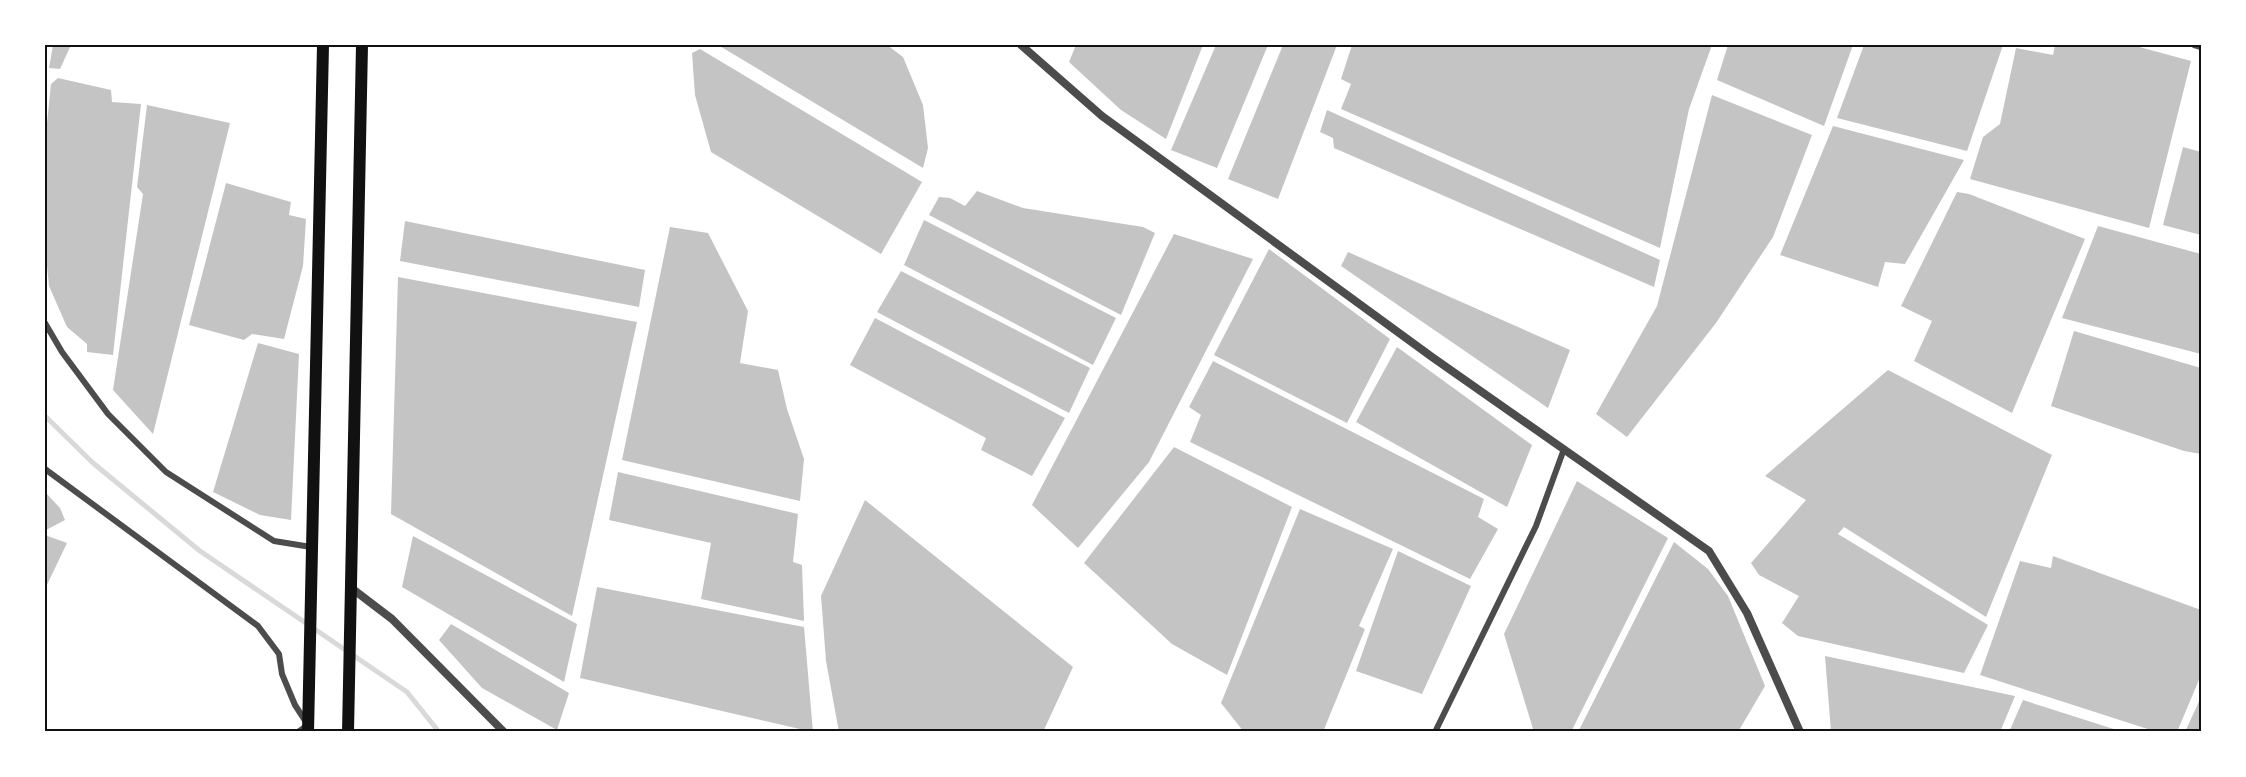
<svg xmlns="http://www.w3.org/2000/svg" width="2246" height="777" viewBox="0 0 2246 777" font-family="'Fira Sans',sans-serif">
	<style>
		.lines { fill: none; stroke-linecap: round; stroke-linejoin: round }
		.stream { stroke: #d9d9d9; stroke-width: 5 }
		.building { fill: #c4c4c4 }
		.minor { stroke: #4c4c4c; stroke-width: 6 }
		.tertiary { stroke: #4c4c4c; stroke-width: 8 }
		.trunk { stroke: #111; stroke-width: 12 }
		.neatline { fill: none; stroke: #111; stroke-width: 2 }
	</style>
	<rect width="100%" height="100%" fill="#fff"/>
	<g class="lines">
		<path class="stream" d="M45,416L93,463L200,551L407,692L439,732"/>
	</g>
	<path class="building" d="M53,45H71L60,69L49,68Z
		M718,45H887L903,57L923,105L928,148L923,168Z
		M1076,45H1203L1166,139L1121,110L1069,62Z
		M1216,45H1268L1217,168L1171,150Z
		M1283,45H1337L1278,199L1228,179Z
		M1352,45H1712L1689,109L1660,248L1341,109L1351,84L1341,79Z
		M1728,45H1853L1824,126L1717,80Z
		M1864,45H2003L1967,151L1837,118Z
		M2055,45H2132L2191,61L2149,228L1970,179L1983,137L2000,124L2016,48L2053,55Z
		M700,49L922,182L881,254L711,152L695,95L692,53Z
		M58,78L111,90L112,102L141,104L113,355L87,352V344L67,327L49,286L45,246V143L51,84Z
		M1712,95L1812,135L1773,237L1716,323L1627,437L1596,414L1657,306Z
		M147,105L230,123L153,434L113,390L143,194L137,187Z
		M1327,110L1660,260L1654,287L1334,148L1333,138L1320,132Z
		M1833,126L1964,160L1905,264L1885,262L1878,287L1780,255Z
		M2183,147L2201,152V235L2163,225Z
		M226,183L291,202L289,215L306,219L303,266L284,339L252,334L244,340L189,325Z
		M977,191L1023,208L1143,227L1155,233L1121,315L929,215L939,197L950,198L965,206Z
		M1957,192L1969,194L2085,239L2012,413L1914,361L1932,321L1901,306Z
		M924,220L1116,318L1093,365L904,265Z
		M405,221L645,270L639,307L400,261Z
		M2098,226L2201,254V354L2062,318Z
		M670,227L708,233L748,311L740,363L778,370L787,409L804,459L800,501L622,460Z
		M1174,234L1253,259L1149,462L1078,548L1032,505Z
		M1269,249L1390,339L1347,423L1214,355Z
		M1348,252L1570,350L1548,408L1341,266Z
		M901,271L1090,368L1069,413L877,312Z
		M398,277L637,322L572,616L391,514Z
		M875,318L1065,418L1032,476L981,450L986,438L850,365Z
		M2074,331L2201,368V454L2184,451L2051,406Z
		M258,343L299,354L291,520L260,515L213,492Z
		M1397,347L1532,445L1507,507L1356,422Z
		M1213,361L1484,499L1478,517L1498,529L1470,579L1190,442L1201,415L1189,407Z
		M1888,370L2052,455L1986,617L1844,527L1838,534L1988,625L1964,673L1798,636L1782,623L1799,596L1759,575L1751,563L1806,500L1765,476Z
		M1174,447L1292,507L1227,675L1172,644L1084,563Z
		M618,472L798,514L793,562L802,565L804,621L701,599L711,543L609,520Z
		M1577,481L1668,538L1571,732H1534L1504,634Z
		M45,492L60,508L65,520L46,530Z
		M865,500L1073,667L1043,732H839L826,661L821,596Z
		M1300,509L1393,549L1359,626L1365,629L1323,732H1244L1221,703Z
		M45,535L67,543L45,589Z
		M413,536L577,624L564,682L402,587Z
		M1674,542L1708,569L1728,596L1765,686L1738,732H1578Z
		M1398,551L1471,586L1422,694L1356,671Z
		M2053,556L2201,610V675L2177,732H2157L1980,675L2020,561L2051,568Z
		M597,587L804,627L813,732L580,678Z
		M451,624L569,693L557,730L482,688L439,640Z
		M1825,656L2015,696L2000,732H1831Z
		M2201,697V732H2185Z
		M2023,700L2123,732H2009Z"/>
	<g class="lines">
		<path class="minor" d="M2194,45L2201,47
			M45,323L62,352L108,414L166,472L274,541L311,547
			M45,469L258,626L279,654L282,674L295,705L308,725L298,732
			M1435,732L1536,526L1564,449"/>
		<path class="tertiary" d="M1021,45L1102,116L1432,357L1709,551L1747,613L1800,732
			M350,587L392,619L504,732"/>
		<path class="trunk" d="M308,732L323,45
			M348,732L362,45"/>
	</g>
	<rect width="2246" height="777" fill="none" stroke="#ffffff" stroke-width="93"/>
	<rect x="46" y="46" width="2154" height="684" class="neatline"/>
</svg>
